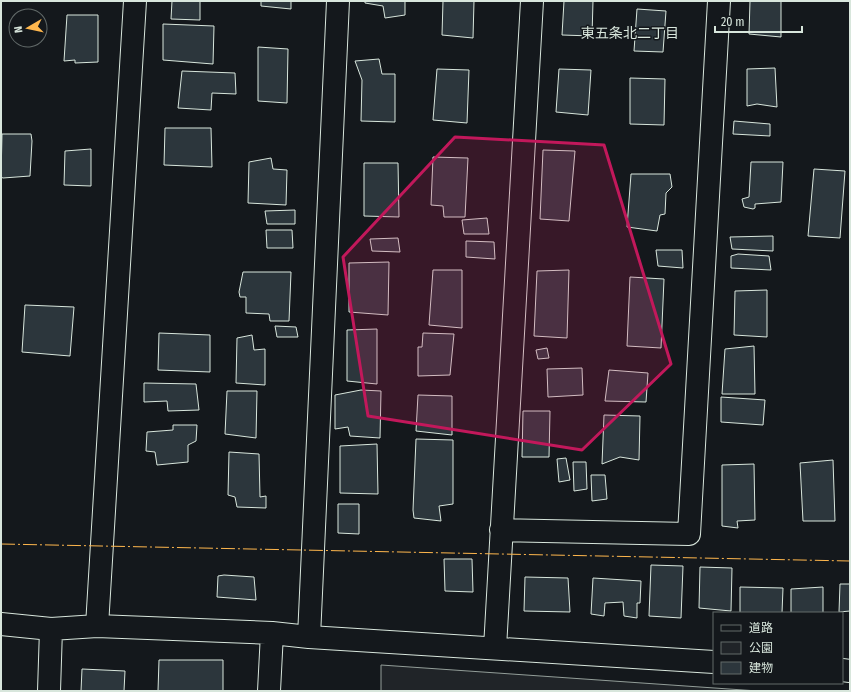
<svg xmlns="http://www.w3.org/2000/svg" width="851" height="692" viewBox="0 0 851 692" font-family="'Fira Sans Condensed','Noto Sans JP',sans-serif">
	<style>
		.green { fill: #202428; stroke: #939e99 }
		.building { fill: #2c363c; stroke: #d8e6dc }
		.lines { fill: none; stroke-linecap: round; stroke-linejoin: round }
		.minor-casing { stroke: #d8e6dc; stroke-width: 24 }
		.minor { stroke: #14181c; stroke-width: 22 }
		.power { stroke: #ffb74d; stroke-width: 1; stroke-dasharray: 14 3 2 3; stroke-linecap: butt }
		.marked { fill: #c2185b; fill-opacity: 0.2; stroke: #c2185b; stroke-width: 3; stroke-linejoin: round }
		.labels { text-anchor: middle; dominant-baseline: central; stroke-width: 3; stroke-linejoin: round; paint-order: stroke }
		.neighbourhood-label { font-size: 14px; fill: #d8e6dc; stroke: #14181c }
	</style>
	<rect width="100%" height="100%" fill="#14181c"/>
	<path class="green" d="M381,665L758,691H381Z"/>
	<path class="building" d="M172,1H200V20L171,19Z
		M261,1H291V9L261,6Z
		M365,1H405V15L385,18L383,6L365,3Z
		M443,1H474L473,38L442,35Z
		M564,1H593L592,36L562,35Z
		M750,1H781V37L749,34Z
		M637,9L666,11L663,52L634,51Z
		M67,15H98V62L75,63V60L64,61Z
		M163,24L214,26L213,64L163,60Z
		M258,47L288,49L287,103L258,101Z
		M379,59L382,74H395V122L361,121L362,80L355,61Z
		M775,68L777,107L757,104L747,106V69Z
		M437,69L469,70L467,123L433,120Z
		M559,69L591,70L588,115L556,112Z
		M182,71L235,73L236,94L212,93L211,110L178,108Z
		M630,78L665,79L664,125L630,124Z
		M734,121L770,124V136L733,134Z
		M165,128H211L212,167L164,165Z
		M2,134H31L32,141L30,176L3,178L1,177Z
		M91,149V186L64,185L65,151Z
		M543,150L575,151L569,221L540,219Z
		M433,157L468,158L465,217H444L443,206L431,205Z
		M271,158L273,169L287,170L286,205L248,203L249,162Z
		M751,162H783L781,202L755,204V208L753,209L744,207L742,199L749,197Z
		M364,163H398L399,217L364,216Z
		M814,169L845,171L840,238L808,236Z
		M631,174H670L672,187L666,193L665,214L660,215L657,231L627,227Z
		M295,210V224H267L265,211Z
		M487,218L489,234H464L462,220Z
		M266,230H292L293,248H267Z
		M773,236V251L732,249L730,237Z
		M398,238L400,252L372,251L370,239Z
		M466,241L494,242L495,259L466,257Z
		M656,250H682L683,268L658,266Z
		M738,254L769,256L771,270L731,268V256Z
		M389,262L388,315L349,312V263Z
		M433,270H462V328L429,325Z
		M569,270L567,338L534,336L537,271Z
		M243,272H291L289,321H270L269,314L246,313V297H240L239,292Z
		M630,277L664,279L661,348L627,346Z
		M767,290V337L734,335L735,291Z
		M25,305L74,307L70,356L22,352Z
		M275,326L296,327L298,337H277Z
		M377,329V384L347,381V330Z
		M159,333L210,335V372L158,370Z
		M423,333L454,334L450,375L418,376V347H422Z
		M252,335L254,350L265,349V385L236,383L237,338Z
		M754,346L755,394H722L725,349Z
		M547,348L549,358L538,359L536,350Z
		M582,368L583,395L548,397L547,369Z
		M609,370L648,373L646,402L605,401Z
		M144,383L196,384L199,410L168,411L167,401L144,402Z
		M361,390L381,391L380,438L350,436L348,427L335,429V395Z
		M227,391H257L256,438L225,434Z
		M418,395L452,396V435L416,431Z
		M721,397L765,400L763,425L721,422Z
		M523,411H550L549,457H522Z
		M604,415L640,416L639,460L620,457L602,464Z
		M173,425H197L196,441L188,445V462L157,465L155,452L146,451L147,432L173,430Z
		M416,439L453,440V504L439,506L441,521L414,518L413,510Z
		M377,444L378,494L340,493V446Z
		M229,452L259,454L260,497L266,496V508L237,507L235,497L228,495Z
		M566,458L570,480L559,482L557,459Z
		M833,460L835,521H803L800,463Z
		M573,462H586L587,489L574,491Z
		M754,464L755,520L737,521L738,528L722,526V465Z
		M591,475H605L607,499L592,501Z
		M338,504H359V534L338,533Z
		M444,559H472L473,592L445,591Z
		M651,565L683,566L681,618L649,616Z
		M700,567L732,568L731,611L699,608Z
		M224,575L254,577L256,600L217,597L218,576Z
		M525,577L568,578L570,612L524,611Z
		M593,578L641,581L640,603H637V618L624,616L623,602L605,603L604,616L591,614Z
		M840,584H850V611L839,612Z
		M740,587L783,588L782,613H740Z
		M823,587V613H791V589Z
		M159,660H223V691H158Z
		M82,669L125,671L124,691H81Z"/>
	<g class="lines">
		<defs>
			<path id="minor" d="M501,530L689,534L719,1
				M1,624L51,629L97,626L272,633L309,637L714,662
				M97,626L135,1
				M309,637L338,1
				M495,648L532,1
				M842,670L850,671
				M49,691L51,629
				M269,691L272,633"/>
		</defs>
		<use href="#minor" class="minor-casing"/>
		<use href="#minor" class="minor"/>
		<path class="power" d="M1,544L850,561"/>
	</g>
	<path class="marked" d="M455,137L604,145L671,364L582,450L368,416L343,257Z"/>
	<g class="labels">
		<g class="neighbourhood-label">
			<text x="630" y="33">東五条北二丁目</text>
		</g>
	</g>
	<rect width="851" height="692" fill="none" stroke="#d8e6dc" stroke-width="4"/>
	<rect x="713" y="612" width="130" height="72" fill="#14181c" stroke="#626a69"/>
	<rect x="721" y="625" width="20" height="6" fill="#14181c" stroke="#626a69"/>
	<text x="749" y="632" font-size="12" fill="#d8e6dc">道路</text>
	<rect x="721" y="642" width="20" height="12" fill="#202428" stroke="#626a69"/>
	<text x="749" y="652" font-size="12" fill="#d8e6dc">公園</text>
	<rect x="721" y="662" width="20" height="12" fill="#2c363c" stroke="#626a69"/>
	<text x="749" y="672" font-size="12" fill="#d8e6dc">建物</text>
	<g transform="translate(28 28) rotate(261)"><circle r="19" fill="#14181c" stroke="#626a69"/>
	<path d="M0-3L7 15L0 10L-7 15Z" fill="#ffb74d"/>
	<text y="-6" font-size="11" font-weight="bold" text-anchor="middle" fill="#d8e6dc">N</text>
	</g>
	<path d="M715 26v6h87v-6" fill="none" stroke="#d8e6dc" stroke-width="2"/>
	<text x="721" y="26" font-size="12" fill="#d8e6dc" stroke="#14181c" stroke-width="3" paint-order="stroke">20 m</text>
</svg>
